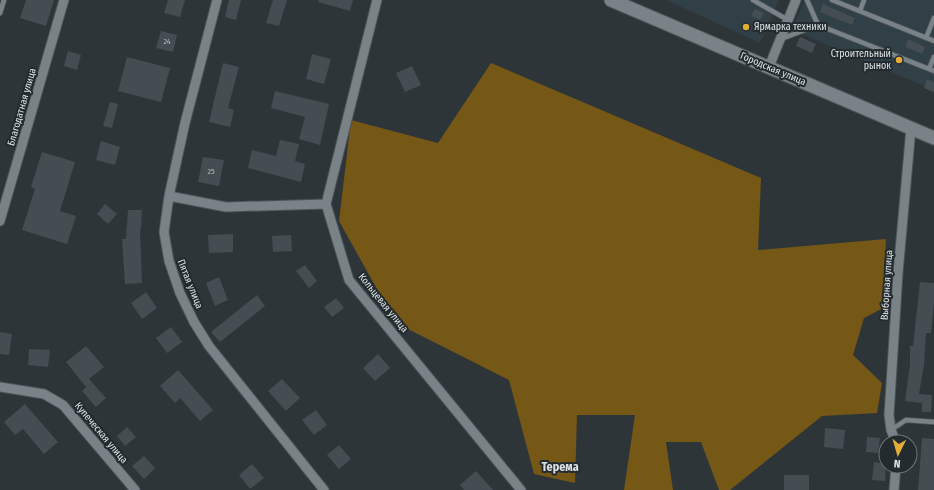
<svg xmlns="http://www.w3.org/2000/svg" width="934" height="490" viewBox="0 0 934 490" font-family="'Fira Sans Condensed',sans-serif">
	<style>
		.built { fill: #313f47 }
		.forest { fill: #755716 }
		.building { fill: #444d52 }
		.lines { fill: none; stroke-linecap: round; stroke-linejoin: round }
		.lane-casing { stroke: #4d5458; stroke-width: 6 }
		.street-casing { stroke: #4d5458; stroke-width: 11 }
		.secondary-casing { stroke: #4d5458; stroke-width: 15 }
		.lane { stroke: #788287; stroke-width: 4.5 }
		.street { stroke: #788287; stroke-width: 9 }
		.secondary { stroke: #788287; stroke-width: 13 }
		.poi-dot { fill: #e5ad35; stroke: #232b2f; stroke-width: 1.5 }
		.labels { text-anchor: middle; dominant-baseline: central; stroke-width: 4; stroke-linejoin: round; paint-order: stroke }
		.number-label { font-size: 8px; fill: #b7bec0 }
		.poi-label { font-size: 10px; fill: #dde3e5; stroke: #232b2f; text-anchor: start }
		.street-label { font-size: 10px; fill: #dde3e5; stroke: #232b2f }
		.quarter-label { font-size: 12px; font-weight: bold; fill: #dde3e5; stroke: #232b2f }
	</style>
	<rect width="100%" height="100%" fill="#2d3539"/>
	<path class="built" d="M666,0H779L760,43Z
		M805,0H934V90L792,30Z"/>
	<path class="forest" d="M491,63L761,178L758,250L886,239L883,308L864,318L853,355L882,383L877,413L822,416L730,490H719L701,442H666L673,490H624L635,415H577L575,483L534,474L509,380L396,323L339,221L351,120L438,143Z"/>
	<path class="building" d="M26,0H54L46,26L20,18Z
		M168,0H185L180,17L164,13Z
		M229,0H241L236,20L225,17Z
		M273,0H287L279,26L266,23Z
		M319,0H353L350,11L318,2Z
		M823,4L855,18L852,25L820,12Z
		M755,9L764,13L760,20L751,16Z
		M161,31L177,35L173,52L156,48Z
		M800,37L816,44L812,53L796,46Z
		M908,39L925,47L922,54L905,47Z
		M68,51L81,55L77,70L64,66Z
		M312,54L331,59L324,84L306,79Z
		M127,57L170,68L161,102L118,91Z
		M223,63L239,67L228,108L234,110L230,127L209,122Z
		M412,66L421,85L405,92L396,73Z
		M927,79L934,82V92L924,88Z
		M275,91L329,104L320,145L299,139L305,117L271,108Z
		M110,102L118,104L112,128L103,126Z
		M280,140L299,144L295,161L305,164L301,182L248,168L252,150L276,156Z
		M101,141L120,147L115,165L96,160Z
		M42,152L75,162L60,211L76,216L67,244L22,230L35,189L31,187Z
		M203,157L224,160L219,186L198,182Z
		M105,204L117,214L108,224L97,214Z
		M128,210H142L141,229H140L142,283L125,284L122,239H126Z
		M233,234V252L209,253L208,235Z
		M291,235L292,251L273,252L272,236Z
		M305,265L317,281L309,288L296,271Z
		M219,277L228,300L215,306L206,283Z
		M920,282L934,283V302L931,333H926L924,365L919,394L932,395L931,412H922V403L905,401L910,364V346H913Z
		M146,292L157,308L142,319L131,303Z
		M257,295L265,306L220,342L211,332Z
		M336,298L344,308L332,317L324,307Z
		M171,327L182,342L167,353L156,338Z
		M0,332L12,334L9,355L0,354Z
		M86,346L104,367L89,379L106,398L96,407L82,391L86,387L66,362Z
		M29,349L50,350L48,367L28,365Z
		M378,354L390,368L375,381L363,368Z
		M178,370L213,410L200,421L180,398L175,403L160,386Z
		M282,379L300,398L286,411L268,391Z
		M25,404L58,442L44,454L23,429L15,435L4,422Z
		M316,410L327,425L314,435L302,420Z
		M127,427L136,437L125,446L117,436Z
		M825,428L845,430L843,449L824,447Z
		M867,437L880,438L878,453L866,452Z
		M922,438L934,439V490H918Z
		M339,445L351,459L339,469L327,455Z
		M144,456L155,468L144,479L132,466Z
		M874,462L886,464L885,481L872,480Z
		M252,464L264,478L250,489L239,475Z
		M476,471L493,490H464L460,485Z
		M784,475H809V490H784Z"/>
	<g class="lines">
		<defs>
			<path id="lane" d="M753,0L788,20
				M807,0L818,25
				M832,0L934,41
				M860,11L864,0
				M0,13L4,0
				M926,38L934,18
				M781,39L818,25L934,71
				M929,69L934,57
				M891,430L906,420L934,422"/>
			<path id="street" d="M217,0L185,123L169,196L164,232L169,261L180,293L194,322L209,346L324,490
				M377,0L326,204L349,280L521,490
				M769,67L796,0
				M169,196L226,207L326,204
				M0,221L64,0
				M0,387L44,394L63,405L135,490
				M896,442L891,430L889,415L898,273L911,128
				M894,490L896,466"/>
			<path id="secondary" d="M611,0L934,138"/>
		</defs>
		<use href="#lane" class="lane-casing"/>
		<use href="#street" class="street-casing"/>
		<use href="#secondary" class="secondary-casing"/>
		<use href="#lane" class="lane"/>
		<use href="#street" class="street"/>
		<use href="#secondary" class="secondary"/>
	</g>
	<g class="poi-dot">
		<circle cx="746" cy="27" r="4"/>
		<circle cx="899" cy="60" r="4"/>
	</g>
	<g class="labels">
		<g class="number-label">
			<text x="167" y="41">24</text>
			<text x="211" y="171">25</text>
		</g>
		<g class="poi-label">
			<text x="754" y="27">Ярмарка техники</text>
			<text x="891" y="54" text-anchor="end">Строительный<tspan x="891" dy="12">рынок</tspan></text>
		</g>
		<g class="street-label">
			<text transform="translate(773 69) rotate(23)">Городская улица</text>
			<text transform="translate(22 107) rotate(-74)">Благодатная улица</text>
			<text transform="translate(190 284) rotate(68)">Пятая улица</text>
			<text transform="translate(887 285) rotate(-86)">Выборная улица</text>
			<text transform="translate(383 303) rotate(51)">Кольцевая улица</text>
			<text transform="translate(101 433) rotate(50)">Купеческая улица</text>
		</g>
		<g class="quarter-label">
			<text x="560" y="467">Терема</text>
		</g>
	</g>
	<g transform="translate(898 454) rotate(185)"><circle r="19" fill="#232b2f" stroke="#6d7578"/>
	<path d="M0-3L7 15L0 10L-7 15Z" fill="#e5ad35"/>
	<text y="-6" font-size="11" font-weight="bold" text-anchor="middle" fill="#dde3e5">N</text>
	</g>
</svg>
